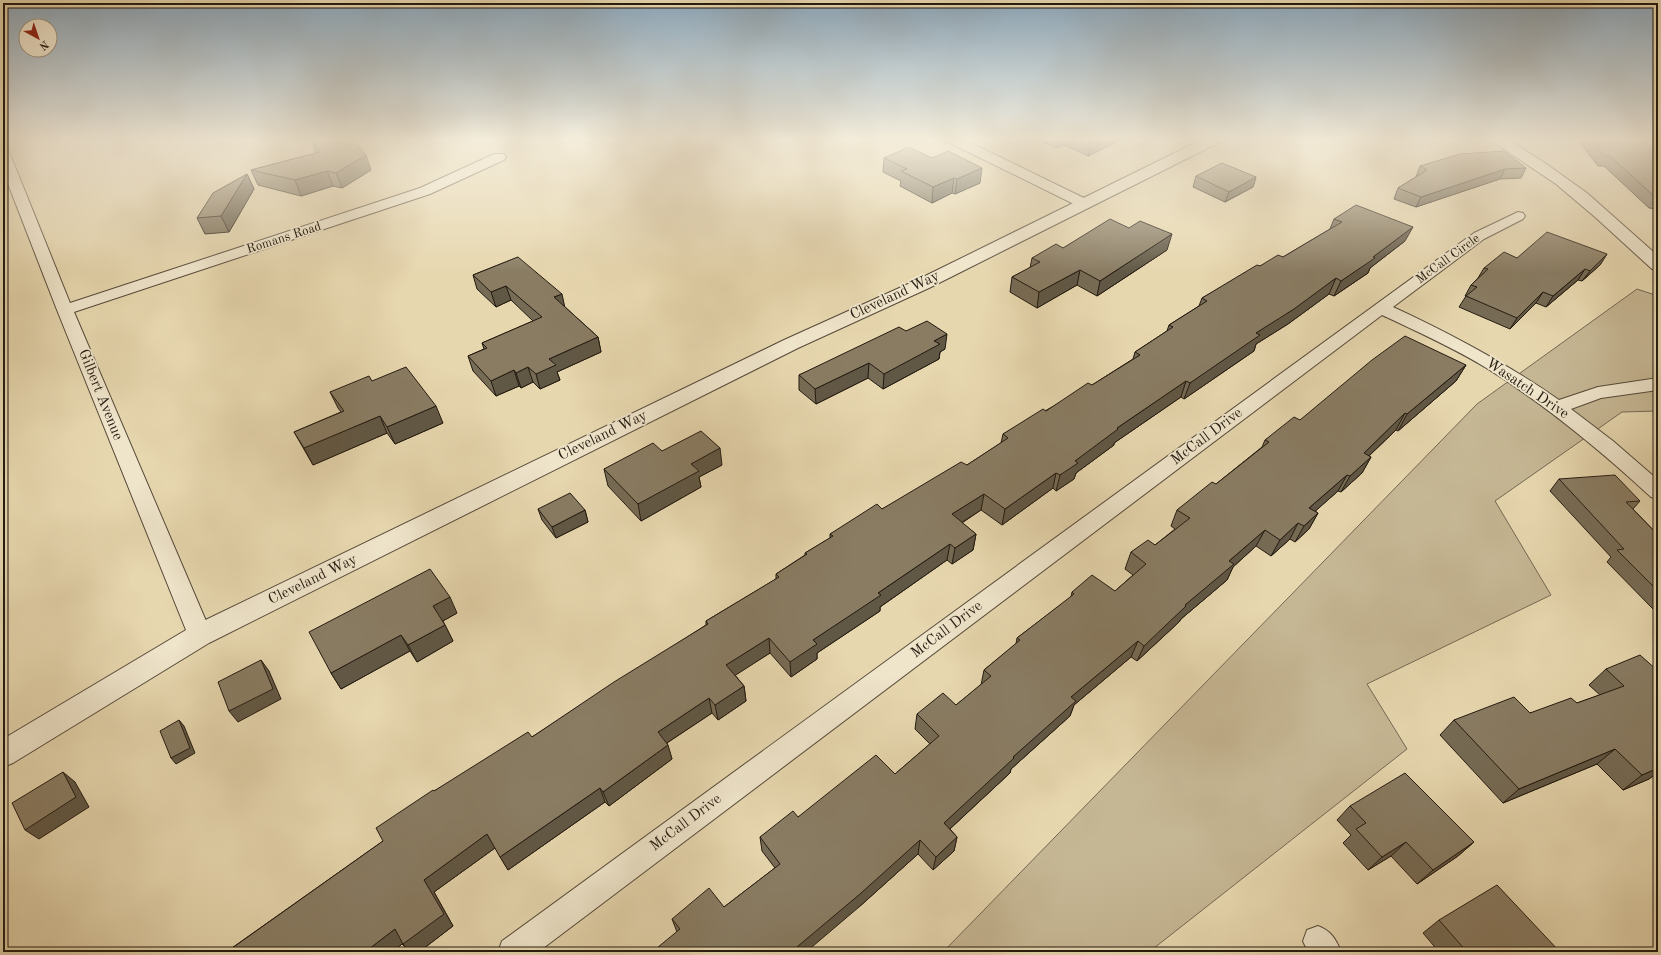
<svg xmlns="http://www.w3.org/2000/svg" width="1661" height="955" viewBox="0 0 1661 955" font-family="'Old Standard TT',serif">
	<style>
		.green { fill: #c6b794; stroke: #746852 }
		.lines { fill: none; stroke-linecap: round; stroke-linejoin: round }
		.minor-casing { stroke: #544938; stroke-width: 2 }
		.tertiary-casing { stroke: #544938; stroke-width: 2 }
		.minor { fill: #efe5cb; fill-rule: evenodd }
		.tertiary { fill: #efe5cb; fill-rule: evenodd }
		.wall { fill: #766b55; stroke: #231a10 }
		.shaded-wall { fill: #605745; stroke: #231a10 }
		.building { fill: #897c63; stroke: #231a10 }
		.labels { text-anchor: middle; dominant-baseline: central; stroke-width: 3.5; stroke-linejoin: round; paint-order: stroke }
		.far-street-label { font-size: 13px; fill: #231a10; stroke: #efe5cb }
		.street-label { font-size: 15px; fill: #231a10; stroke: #efe5cb }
	</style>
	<rect width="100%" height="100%" fill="#e7d7af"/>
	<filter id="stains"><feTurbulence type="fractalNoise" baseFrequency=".005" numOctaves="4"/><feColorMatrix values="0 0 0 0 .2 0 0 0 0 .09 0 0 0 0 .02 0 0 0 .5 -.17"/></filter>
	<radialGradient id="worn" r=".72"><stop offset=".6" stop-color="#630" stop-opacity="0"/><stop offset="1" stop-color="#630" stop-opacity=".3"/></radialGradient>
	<path class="green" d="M1637,289L1658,296V411L1622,412L1495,501L1551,595L1367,684L1407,749L1149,952H943L1477,404Z"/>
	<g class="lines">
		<defs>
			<path id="minor" d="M946,139H963L1090,201L1092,204L1090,207L1085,208L1080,207L948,142Z
				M3,150L8,151L10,154L70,303L420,188L494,154H504L506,157L504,160L430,194L74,312L212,635L208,642L200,645L192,642L188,635L57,310L3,171Z
				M1518,212L1523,213L1525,216L1523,219L1484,239L1393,307C1451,334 1506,363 1559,400L1598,387L1658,378V390L1601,398L1571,409L1613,441L1658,480V499L1651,497C1600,450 1547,406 1488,369C1454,348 1418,332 1382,315L538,952H498L502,941L1474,233Z
				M1318,926C1331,931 1336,939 1341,952H1308L1303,941L1307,930Z"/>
			<path id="tertiary" d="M1203,139H1222L1220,142L929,288L798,348L209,643L13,763L3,767V739L191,627L784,340L917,280Z
				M1489,139H1507L1545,163L1587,193L1658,256V270L1652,269L1595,217L1556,184Z"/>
		</defs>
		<use href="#minor" class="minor-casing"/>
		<use href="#tertiary" class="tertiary-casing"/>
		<use href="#minor" class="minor"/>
		<use href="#tertiary" class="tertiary"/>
	</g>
	<path class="wall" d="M311,139L371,170L342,188L333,186L301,196L258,185L251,170L316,153Z
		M1036,139H1123L1088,156L1064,145L1057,148Z
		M1346,139H1357L1353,142Z
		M1577,139H1644L1658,154V209L1649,208L1604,166H1598Z
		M884,158L980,183L955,194L952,193L932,203L900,186L901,181L883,172Z
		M1420,166L1526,168L1521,178L1500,179L1416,207L1394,199L1398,188L1416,177Z
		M247,174L254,189L229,232L205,234L197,218Z
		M1196,176L1256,177L1253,187L1225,202L1193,187Z
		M1334,219L1405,241L1370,268L1368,273L1334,296L1329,294L1288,324L1256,344L1254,351L1184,399L1181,397L1114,443V445L1076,473L1074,479L1056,491L1053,488L1002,525L981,510L962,523L976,534L973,550L952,564L947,560L880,607V611L817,653V659L791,677L770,653L735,675L744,686L746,701L718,720L712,713L667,743L672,759L609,806L605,802L508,870L495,848L434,892L453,926L419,952H410L402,944L392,952H219L229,950L383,841L434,791L532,737L706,625V621L776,579V574L805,555V553L830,538V534L882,509L967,465L1001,443L1003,434L1092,385L1133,359L1135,352L1167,331L1169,325L1199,306L1202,298L1260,266L1283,257L1330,229Z
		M1063,248L1167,250L1097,296L1077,285L1037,308L1010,292L1012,277L1030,268L1032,258Z
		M1607,254L1600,265L1582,281L1578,280L1546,307L1536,303L1510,329L1459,307L1466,296H1465L1471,285L1478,278L1484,268L1517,258Z
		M518,257L565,307L598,337L601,352L557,372L560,380L540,389L533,382L521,388L519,386L496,396L473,371L468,356L484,349L482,343L533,321L511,300L496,307L477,289L473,275Z
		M906,331L945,349L940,352L939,359L883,389L868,378L816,404L799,390V375Z
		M1466,365L1456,381L1398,431L1396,430L1369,456L1371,457L1362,473L1341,492L1338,491L1315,511L1318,513L1309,529L1295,542L1290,539L1271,556L1256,546L1233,567L1227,580L1181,619L1179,622L1137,661L1131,657L1074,705L1070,716L1011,769L1010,773L950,829L957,837L954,851L933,870L918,854L859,907L677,932L672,919L724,907L775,868L762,851L760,837L798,817L895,774L930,744L915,729L917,714L956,705L981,685L984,670L1016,644L1017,638L1071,597L1072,592L1115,591L1133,575L1125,569L1131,552L1155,545L1175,529L1171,526L1177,510L1216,484L1262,447L1265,440L1300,420Z
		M372,381L443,423L395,444L387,433L313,465L294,432L341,412L338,408L330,392Z
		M662,451L722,465L699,477L701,487L641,521L608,486L604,469Z
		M1559,479L1640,501L1633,509L1658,535V611L1656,612L1607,562L1611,557L1550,491Z
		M538,509L585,510L588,522L556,538L542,520Z
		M457,613L443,621L453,641L417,662L410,651L341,689L331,673Z
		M1606,669L1658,671V772L1649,779L1623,790L1597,764L1503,803L1440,735L1454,720L1530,713L1577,703L1600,695L1589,685Z
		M1350,806L1474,842L1458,856L1417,884L1391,856L1368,870L1343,843L1351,835L1337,820Z
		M1439,920L1560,952H1439L1423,933Z"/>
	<path class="shaded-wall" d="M1058,139H1065L1064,145L1057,148Z
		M1100,139H1123L1088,156L1091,144Z
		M366,155L371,170L342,188L336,173Z
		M982,168L980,183L955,194L957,179Z
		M1505,169L1500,179L1416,207L1421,197Z
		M327,171L333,186L301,196L295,180Z
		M247,174L254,189L229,232L221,216Z
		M1256,177L1253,187L1225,202L1229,192Z
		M954,178L952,193L932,203L933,187Z
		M1413,227L1405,241L1370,268L1368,273L1334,296L1341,281Z
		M1172,234L1167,250L1097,296L1100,281Z
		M1607,254L1600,265L1582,281L1590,271Z
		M1585,269L1578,280L1546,307L1553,296Z
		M1080,270L1077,285L1037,308L1039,292Z
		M1336,278L1329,294L1288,324L1256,344L1254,351L1184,399L1190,383L1256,333Z
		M506,286L511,300L496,307L491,292Z
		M1543,292L1536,303L1510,329L1517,318Z
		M562,294L565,308L554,297Z
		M947,334L945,349L940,352L939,359L883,389L884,374L934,341Z
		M598,337L601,352L557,372L560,380L540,389L536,374L549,359Z
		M869,363L868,378L816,404L815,389Z
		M1466,365L1456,381L1398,431L1407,414Z
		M528,367L533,382L521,388L516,373Z
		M514,370L519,386L496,396L491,381Z
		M1186,381L1181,397L1114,443V445L1076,473L1074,479L1056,491L1060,475L1075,461L1117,428Z
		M436,406L443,423L395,444L387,427Z
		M1405,413L1396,430L1355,469L1364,453Z
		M380,416L387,433L313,465L304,448Z
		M720,448L722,465L699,477L701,487L641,521L638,504L691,464Z
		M1371,457L1362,473L1341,492L1350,476Z
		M1056,473L1053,488L1002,525L1005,509Z
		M1347,475L1338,491L1301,524L1309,508Z
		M984,494L981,510L950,530L952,514Z
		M585,510L588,522L556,538L552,527Z
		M1318,513L1309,529L1295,542L1304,526Z
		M1298,523L1290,539L1271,556L1280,540Z
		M1265,530L1256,546L1233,567L1227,580L1181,619L1179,622L1137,661L1144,646L1229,561Z
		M976,534L973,550L952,564L955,548Z
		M950,544L947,560L880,607V611L817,653V659L791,677L790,662L813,640L878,593Z
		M450,597L457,613L441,622L433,606Z
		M445,625L453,641L417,662L408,645Z
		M401,635L410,651L341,689L331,673Z
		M769,638L770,653L728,680L726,665Z
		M1138,641L1131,657L1074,705L1070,716L1011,769L1010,773L941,837L944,823L1013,757L1071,697Z
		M261,660L269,671L281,699L238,722L229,711Z
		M744,686L746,701L718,720L715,705Z
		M709,698L712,713L662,746L658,732Z
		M179,720L184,726L195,753L176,764L171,758Z
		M668,745L672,759L609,806L603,792Z
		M1615,749L1597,764L1503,803L1519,789Z
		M1658,768V772L1649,779L1623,790L1642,775Z
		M63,772L75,782L89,807L39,839L25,830Z
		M600,788L605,802L508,870L500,857Z
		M487,834L495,848L434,892L453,926L419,952H410L403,944L424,880Z
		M957,837L954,851L933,870L936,857Z
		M920,840L918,854L859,907L806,952H791Z
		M1406,842L1391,856L1368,870L1382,857Z
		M1474,842L1458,856L1417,884L1433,870Z
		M395,929L406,941L392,952H365Z"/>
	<path class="building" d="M311,139H352L366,155L336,173L327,171L295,180L251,170L320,152Z
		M1081,139H1100L1091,144Z
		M1591,139H1644L1658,154V198H1656L1610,156H1605Z
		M909,147L932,158L948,151L982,168L957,179L954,178L933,187L901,171L907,169L884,158Z
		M1504,151L1526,168L1505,169L1421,197L1398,188L1427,170L1420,166L1460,154Z
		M1222,163L1256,177L1229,192L1196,176Z
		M247,174L221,216L197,218L213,193Z
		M1356,205L1413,227L1373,257L1375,258L1341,281L1336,278L1294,309L1256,333L1260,335L1190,383L1186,381L1117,428L1118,429L1075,461L1078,463L1060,475L1056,473L1005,509L984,494L952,514L976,534L955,548L950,544L878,593L881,595L813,640L817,644L790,662L769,638L726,665L744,686L715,705L709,698L658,732L668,745L603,792L600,788L500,857L487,834L424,880L444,914L403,944L395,929L365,952H219L225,947L228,951L383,841L376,828L433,790L434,791L528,732L532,737L614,682L708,624L706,621L779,577L776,574L807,554L805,553L833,536L830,534L877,504L882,509L961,462L967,465L1008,438L1003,434L1043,409L1046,411L1088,383L1092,385L1140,355L1135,352L1173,327L1169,325L1207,301L1202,298L1257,265L1260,266L1278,255L1283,257L1342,222L1334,219Z
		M1110,219L1129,228L1140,221L1172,234L1100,281L1080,270L1039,292L1012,277L1040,262L1032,258L1056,244L1063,248Z
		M1547,232L1607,254L1590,271L1585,269L1553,296L1543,292L1517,318L1466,296L1477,287L1471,285L1488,269L1484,268L1504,252L1517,258Z
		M518,257L562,294L554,297L598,337L549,359L556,365L536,374L528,367L516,373L514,370L491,381L468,356L487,348L482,343L542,317L506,286L491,292L473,275Z
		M927,321L947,334L934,341L940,344L884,374L869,363L815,389L799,375L899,327L906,331Z
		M1405,336L1466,365L1407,414L1405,413L1364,453L1371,457L1350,476L1347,475L1309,508L1318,513L1304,526L1298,523L1280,540L1265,530L1229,561L1234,564L1185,605L1186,606L1144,646L1138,641L1071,697L1076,701L1013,757L1014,758L944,823L957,837L936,857L920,840L860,894L791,952H652L680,929L672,919L709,888L724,907L780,864L760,837L793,811L798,817L876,755L895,774L939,736L917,714L943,693L956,705L991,676L984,670L1020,640L1017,638L1074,594L1072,592L1092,575L1115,591L1146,564L1131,552L1148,540L1155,545L1190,518L1177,510L1212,482L1216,484L1269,442L1265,440L1294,417L1300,420L1372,360Z
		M406,367L436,406L387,427L380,416L304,448L294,432L344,411L330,392L369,376L372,381Z
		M701,431L720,448L691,464L699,471L638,504L604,469L653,443L662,451Z
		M1615,475L1640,501L1626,502L1658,535V591L1617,550L1624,549L1559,479Z
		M570,493L585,510L552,527L538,509Z
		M430,569L450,597L433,606L445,625L408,645L401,635L331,673L309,632Z
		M1640,655L1658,671V768L1642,775L1615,749L1519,789L1454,720L1514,697L1530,713L1571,698L1577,703L1624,686L1606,669Z
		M261,660L273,689L229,711L218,682Z
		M179,720L190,748L171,758L160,731Z
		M63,772L76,797L25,830L12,803Z
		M1405,773L1474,842L1433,870L1406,842L1382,857L1356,829L1366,823L1350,806Z
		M1497,885L1560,952H1467L1439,920Z"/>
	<linearGradient id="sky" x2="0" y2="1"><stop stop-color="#8da8bc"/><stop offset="0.51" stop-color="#f4eddb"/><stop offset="1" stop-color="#f4eddb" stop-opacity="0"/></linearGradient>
	<rect width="1661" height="273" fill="url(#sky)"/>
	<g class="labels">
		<g class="far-street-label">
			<text transform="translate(284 238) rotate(-18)">Romans Road</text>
			<text transform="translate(1448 259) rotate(-36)">McCall Circle</text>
		</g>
		<g class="street-label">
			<text transform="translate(895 296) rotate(-25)">Cleveland Way</text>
			<text transform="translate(1527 389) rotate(34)">Wasatch Drive</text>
			<text transform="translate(100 395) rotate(68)">Gilbert Avenue</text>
			<text transform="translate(603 436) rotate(-26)">Cleveland Way</text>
			<text transform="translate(1207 437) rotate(-37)">McCall Drive</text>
			<text transform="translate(313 580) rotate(-26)">Cleveland Way</text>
			<text transform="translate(947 630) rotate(-37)">McCall Drive</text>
			<text transform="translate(686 823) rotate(-37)">McCall Drive</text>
		</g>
	</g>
	<rect width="1661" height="955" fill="none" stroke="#e7d7af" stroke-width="16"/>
	<rect x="4" y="4" width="1653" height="947" fill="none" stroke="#231a10" stroke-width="2"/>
	<rect x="8" y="8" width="1645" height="939" fill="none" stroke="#231a10"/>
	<g transform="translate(38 38) rotate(140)"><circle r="19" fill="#efe5cb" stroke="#9d9480"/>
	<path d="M0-3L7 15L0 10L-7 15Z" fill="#8f2418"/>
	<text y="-6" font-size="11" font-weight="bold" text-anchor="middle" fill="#231a10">N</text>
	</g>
	<rect width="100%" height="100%" filter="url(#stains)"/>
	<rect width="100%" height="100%" fill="url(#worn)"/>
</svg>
